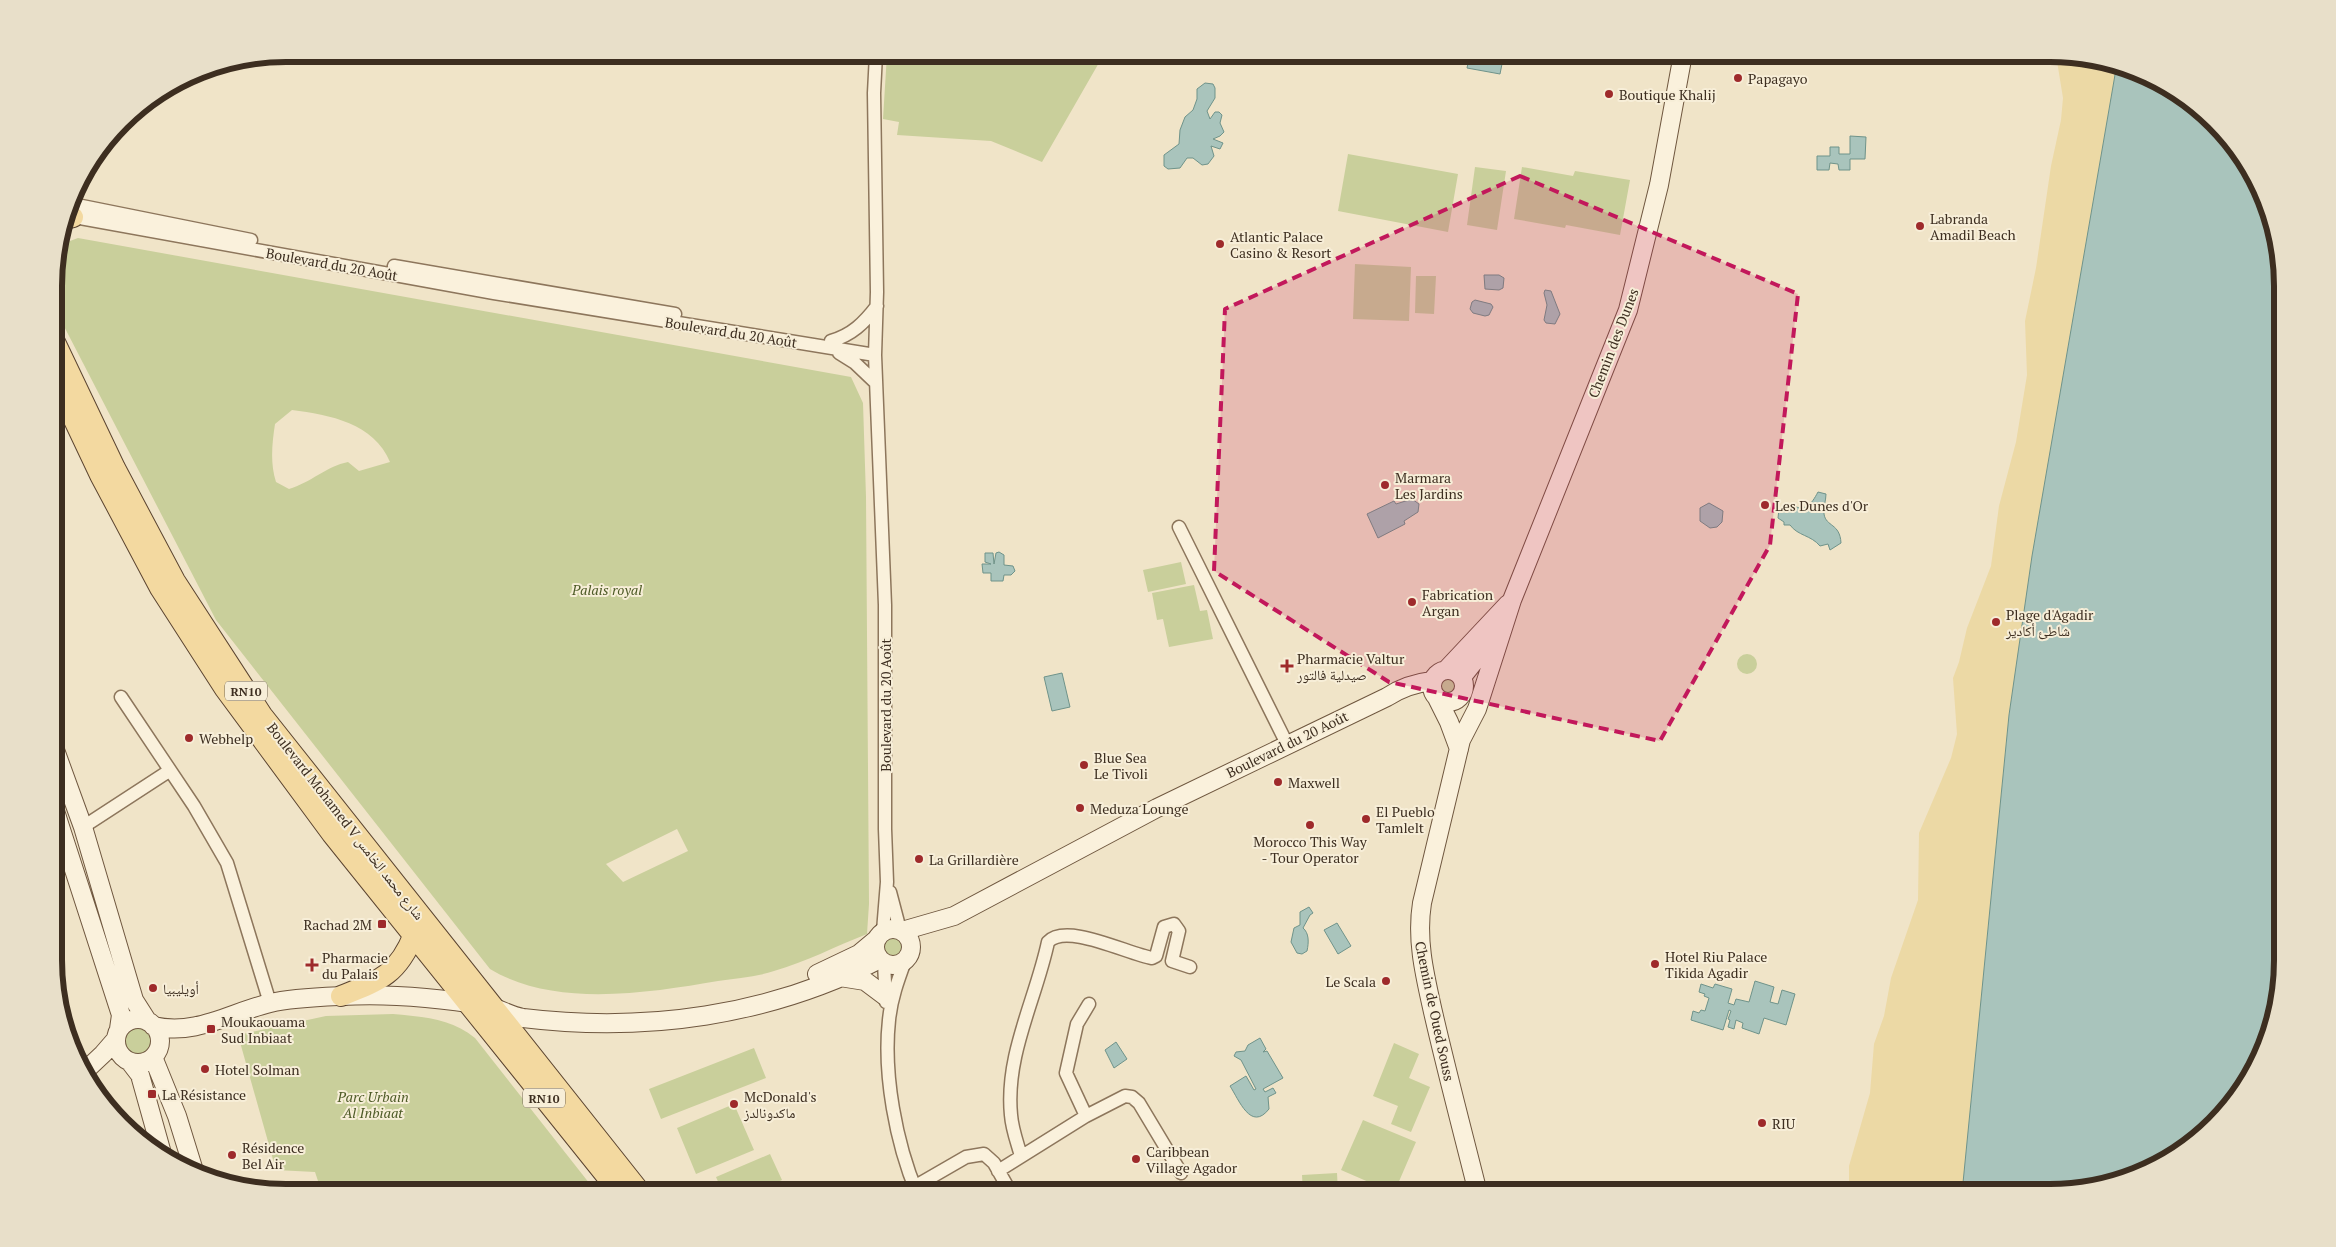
<svg xmlns="http://www.w3.org/2000/svg" width="2336" height="1247" viewBox="0 0 2336 1247" font-family="'PT Serif','Noto Naskh Arabic',serif">
	<style>
		.green { fill: #c9cf9b; fill-rule: evenodd }
		.sand { fill: #ecd9a5 }
		.water { fill: #a9c4bc; stroke: #6f938a }
		.lines { fill: none; stroke-linecap: round; stroke-linejoin: round }
		.street-casing { stroke: #8d765c; stroke-width: 15 }
		.secondary-casing { stroke: #6f573f; stroke-width: 20 }
		.primary-casing { stroke: #5b4430; stroke-width: 22 }
		.street { stroke: #faf1dc; stroke-width: 12 }
		.secondary { stroke: #faf1dc; stroke-width: 18 }
		.primary { stroke: #f3d9a0; stroke-width: 20 }
		.marked { fill: #c2185b; fill-opacity: 0.2; stroke: #c2185b; stroke-width: 4; stroke-dasharray: 10 6; stroke-linejoin: round }
		.poi-dot { fill: #9e2a2b; stroke: #f7eed8; stroke-width: 2 }
		.labels { text-anchor: middle; dominant-baseline: central; stroke-width: 4; stroke-linejoin: round; paint-order: stroke }
		.shield { fill: #f7eed8; stroke: #756857; stroke-width: 1 }
		.shield-label { font-size: 12px; font-weight: bold; fill: #3d2e20 }
		.poi-label { font-size: 14px; fill: #3d2e20; stroke: #f7eed8; text-anchor: start }
		.street-label { font-size: 14px; fill: #3d2e20; stroke: #f7eed8 }
		.park-label { font-size: 14px; font-style: italic; fill: #4d5a26; stroke: #f7eed8 }
		.rim { fill: none; stroke: #3d2e20; stroke-width: 6 }
	</style>
	<rect width="100%" height="100%" fill="#f0e4c8"/>
	<path class="green" d="M887,54H1104L1042,162L991,141L897,135L899,122L883,119Z
		M1348,154L1458,174L1448,232L1338,211Z
		M1475,167L1506,171L1497,230L1467,225Z
		M1522,167L1573,176L1575,171L1630,180L1620,235L1566,225L1565,228L1514,219Z
		M78,238L851,377L863,403L866,497L869,904L867,934C836,946 806,962 774,971C757,977 736,978 718,981C648,993 554,1008 490,969L216,620L54,307V271L62,244ZM292,410C330,415 374,423 390,462L359,471L348,462C327,466 310,483 289,489L276,482C270,463 272,444 275,424ZM677,829L688,851L623,882L606,864Z
		M1355,264L1411,267L1409,321L1353,319Z
		M1416,276H1436L1434,314L1415,313Z
		M1181,562L1186,584L1148,592L1143,570Z
		M1194,585L1200,611L1207,610L1213,639L1169,647L1163,619L1157,620L1152,593Z
		M1737 664a10 10 0 1 1 20 0a10 10 0 1 1-20 0Z
		M1437 685a9 9 0 1 1 18 0a9 9 0 1 1-18 0Z
		M883 946a11 11 0 1 1 22 0a11 11 0 1 1-22 0Z
		M393,1014C423,1017 451,1018 475,1038L597,1193H322L315,1172L276,1170L238,1035L326,1016Z
		M121 1042a17 17 0 1 1 34 0a17 17 0 1 1-34 0Z
		M1394,1043L1419,1054L1409,1078L1430,1087L1411,1132L1391,1124L1398,1106L1373,1096Z
		M754,1048L766,1078L661,1119L649,1089Z
		M734,1104L754,1150L696,1174L677,1128Z
		M1363,1120L1416,1142L1394,1193L1341,1170Z
		M770,1154L782,1180L751,1193H723L716,1177Z
		M1337,1173L1338,1192L1303,1193L1302,1175Z"/>
	<path class="sand" d="M2056,55L2116,69L2032,556L2009,715L1962,1193H1849V1166L1870,1093L1874,1044L1884,1016L1891,978L1918,900L1919,833L1951,758L1957,734L1953,678L1959,662L1967,628L1991,566L1999,506L2016,442L2027,375L2025,321L2036,268L2051,166L2061,120L2063,98Z"/>
	<path class="water" d="M1470,54H1504L1500,74L1467,68Z
		M2116,69L2152,78L2203,112L2243,157L2280,257L2282,960L2258,1063L2224,1114L2178,1154L2124,1181L2064,1193H1962L2009,715L2032,556Z
		M1205,83L1213,84L1215,88V98L1207,111L1210,119L1215,112H1219L1222,115L1220,123L1224,132L1220,136L1213,139L1223,143L1220,149L1211,146L1214,156L1208,164L1202,165L1193,158H1187L1180,168L1168,169L1164,166V155L1179,144L1180,130L1185,117L1193,110L1197,99V89Z
		M1850,136L1866,137L1865,159H1850V170H1839L1838,164L1830,163L1829,170H1817V156H1830V147H1839V154H1850Z
		M1484,275H1499L1504,278L1503,288L1499,290L1485,289Z
		M1545,290L1551,291L1560,314L1555,324L1546,323L1544,320L1547,305L1544,293Z
		M1475,300L1491,304L1493,307L1489,315L1485,316L1473,313L1470,309L1472,302Z
		M1818,492L1826,494C1826,501 1823,507 1824,514C1826,527 1840,523 1841,543L1830,550L1828,544L1820,546C1811,535 1798,536 1790,525H1784V522L1778,518L1779,509L1790,504C1805,513 1811,505 1818,492Z
		M1412,499L1419,504L1418,512L1404,521L1405,524L1378,538L1367,514L1394,501L1396,504Z
		M1709,503L1723,511L1722,522L1717,527L1710,528L1700,521V508Z
		M999,552L1004,555V565L1013,566L1015,571L1011,575H1004L1003,581H991V573H983L982,564H991L985,562V553H993L994,564L996,553Z
		M1062,673L1070,707L1052,711L1044,677Z
		M1309,907L1313,913L1310,915L1303,928C1309,933 1309,942 1307,951L1302,954L1297,953L1291,942L1294,928L1300,925V912Z
		M1337,923L1351,946L1338,954L1324,930Z
		M1755,981L1774,987L1770,1002L1778,1004L1782,990L1795,994L1786,1025L1764,1018L1759,1034L1742,1028L1743,1023L1736,1020L1734,1029L1728,1027L1730,1020L1728,1019L1731,1011L1729,1010L1723,1030L1691,1020L1693,1011L1699,1013L1701,1010L1705,1011L1709,998L1704,996L1705,994L1699,992L1701,984L1713,988L1715,984L1732,989L1728,1003L1734,1005L1736,999L1749,1002Z
		M1260,1038L1266,1049L1263,1052L1267,1051L1283,1078L1263,1089L1265,1092L1273,1088L1276,1093L1268,1097L1269,1109C1251,1132 1239,1100 1230,1086L1246,1076L1254,1090L1256,1089L1241,1060L1234,1056L1236,1052L1245,1051L1248,1045Z
		M1116,1042L1127,1059L1114,1068L1105,1050Z"/>
	<g class="lines">
		<defs>
			<path id="street" d="M876,54L874,93L877,292L875,355L885,605V829L887,882L883,931
				M72,204L251,240
				M69,216L494,293L875,355
				M394,266L675,314
				M831,341C852,335 864,323 877,306
				M839,353L855,363L876,383
				M1179,527L1287,744
				M121,697L194,806L227,863L270,1003
				M83,827L169,771
				M890,892L900,930
				M905,961C898,980 891,999 889,1020C883,1074 896,1143 917,1193
				M884,963L886,1002
				M1086,1116L1125,1096L1132,1097L1139,1103L1181,1173
				M1021,1156C1017,1142 1012,1129 1011,1115C1005,1055 1036,999 1048,942C1066,922 1128,954 1152,958L1156,956L1164,927L1174,924L1179,931L1172,961L1190,967
				M998,1171L1086,1116L1066,1073L1077,1024L1089,1004
				M914,1187L966,1157L984,1154L994,1163L1011,1193"/>
			<path id="secondary" d="M1432 686a16 16 0 1 1 32 0a16 16 0 1 1-32 0Z
				M1446,670L1508,604
				M1462,677L1497,633
				M1437,698L1449,722L1459,749
				M55,750L83,827L134,1000L148,1022
				M55,811L121,1015L119,1029
				M875 947a18 18 0 1 1 36 0a18 18 0 1 1-36 0Z
				M902,931L954,916L1157,808L1387,697C1402,687 1415,683 1432,681
				M817,974L859,954L877,939
				M840,977L865,981L885,996
				M116 1041a22 22 0 1 1 44 0a22 22 0 1 1-44 0Z
				M153,1026C196,1036 229,1013 270,1003C291,998 318,997 341,996C390,993 440,998 488,1006C500,1009 511,1016 523,1018C646,1033 769,1016 880,959
				M153,1057L177,1116L194,1171
				M130,1062L140,1075L161,1150
				M86,1070L103,1054L116,1039
				M1478,1193C1463,1133 1447,1073 1433,1012C1425,976 1416,940 1422,903L1461,740L1477,709L1512,600L1628,310L1659,185L1683,54"/>
			<path id="primary" d="M69,218L73,217
				M54,340L115,468L175,581L262,715L641,1193
				M55,380L100,475L160,588L225,689L332,834L620,1193
				M341,996C379,981 398,975 414,934"/>
		</defs>
		<use href="#street" class="street-casing"/>
		<use href="#secondary" class="secondary-casing"/>
		<use href="#primary" class="primary-casing"/>
		<use href="#street" class="street"/>
		<use href="#secondary" class="secondary"/>
		<use href="#primary" class="primary"/>
	</g>
	<path class="marked" d="M1520,176L1798,294L1770,545L1660,741L1389,682L1214,571L1225,309Z"/>
	<g class="poi-dot">
		<circle cx="1738" cy="78" r="5"/>
		<circle cx="1609" cy="94" r="5"/>
		<circle cx="1920" cy="226" r="5"/>
		<circle cx="1220" cy="244" r="5"/>
		<circle cx="1385" cy="485" r="5"/>
		<circle cx="1765" cy="505" r="5"/>
		<circle cx="1412" cy="602" r="5"/>
		<circle cx="1996" cy="622" r="5"/>
		<path d="M1284.5 658.5h5v5h5v5h-5v5h-5v-5h-5v-5h5z"/>
		<circle cx="189" cy="738" r="5"/>
		<circle cx="1084" cy="765" r="5"/>
		<circle cx="1278" cy="782" r="5"/>
		<circle cx="1080" cy="808" r="5"/>
		<circle cx="1366" cy="819" r="5"/>
		<circle cx="1310" cy="825" r="5"/>
		<circle cx="919" cy="859" r="5"/>
		<rect x="377" y="919" width="10" height="10" rx="2.5"/>
		<circle cx="1655" cy="964" r="5"/>
		<path d="M309.5 957.5h5v5h5v5h-5v5h-5v-5h-5v-5h5z"/>
		<circle cx="1386" cy="981" r="5"/>
		<circle cx="153" cy="988" r="5"/>
		<rect x="206" y="1024" width="10" height="10" rx="2.5"/>
		<circle cx="205" cy="1069" r="5"/>
		<rect x="147" y="1089" width="10" height="10" rx="2.5"/>
		<circle cx="734" cy="1104" r="5"/>
		<circle cx="1762" cy="1123" r="5"/>
		<circle cx="232" cy="1155" r="5"/>
		<circle cx="1136" cy="1159" r="5"/>
	</g>
	<g class="labels">
		<g class="shield">
			<rect x="225" y="681.5" width="42" height="19" rx="4"/>
			<rect x="523" y="1088.5" width="42" height="19" rx="4"/>
		</g>
		<g class="shield-label">
			<text x="246" y="691">RN10</text>
			<text x="544" y="1098">RN10</text>
		</g>
		<g class="poi-label">
			<text x="1748" y="78">Papagayo</text>
			<text x="1619" y="94">Boutique Khalij</text>
			<text x="1930" y="218">Labranda<tspan x="1930" dy="16">Amadil Beach</tspan></text>
			<text x="1230" y="236">Atlantic Palace<tspan x="1230" dy="16">Casino &amp; Resort</tspan></text>
			<text x="1395" y="477">Marmara<tspan x="1395" dy="16">Les Jardins</tspan></text>
			<text x="1775" y="505">Les Dunes d'Or</text>
			<text x="1422" y="594">Fabrication<tspan x="1422" dy="16">Argan</tspan></text>
			<text x="2006" y="614">Plage d'Agadir<tspan x="2006" dy="16">شاطئ أكادير</tspan></text>
			<text x="1297" y="658">Pharmacie Valtur<tspan x="1297" dy="16">صيدلية فالتور</tspan></text>
			<text x="199" y="738">Webhelp</text>
			<text x="1094" y="757">Blue Sea<tspan x="1094" dy="16">Le Tivoli</tspan></text>
			<text x="1288" y="782">Maxwell</text>
			<text x="1090" y="808">Meduza Lounge</text>
			<text x="1376" y="811">El Pueblo<tspan x="1376" dy="16">Tamlelt</tspan></text>
			<text x="1310" y="841" text-anchor="middle">Morocco This Way<tspan x="1310" dy="16">- Tour Operator</tspan></text>
			<text x="929" y="859">La Grillardière</text>
			<text x="372" y="924" text-anchor="end">Rachad 2M</text>
			<text x="1665" y="956">Hotel Riu Palace<tspan x="1665" dy="16">Tikida Agadir</tspan></text>
			<text x="322" y="957">Pharmacie<tspan x="322" dy="16">du Palais</tspan></text>
			<text x="1376" y="981" text-anchor="end">Le Scala</text>
			<text x="163" y="988">أويليبيا</text>
			<text x="221" y="1021">Moukaouama<tspan x="221" dy="16">Sud Inbiaat</tspan></text>
			<text x="215" y="1069">Hotel Solman</text>
			<text x="162" y="1094">La Résistance</text>
			<text x="744" y="1096">McDonald's<tspan x="744" dy="16">ماكدونالدز</tspan></text>
			<text x="1772" y="1123">RIU</text>
			<text x="242" y="1147">Résidence<tspan x="242" dy="16">Bel Air</tspan></text>
			<text x="1146" y="1151">Caribbean<tspan x="1146" dy="16">Village Agador</tspan></text>
		</g>
		<g class="street-label">
			<text transform="translate(332 264) rotate(10)">Boulevard du 20 Août</text>
			<text transform="translate(731 332) rotate(9)">Boulevard du 20 Août</text>
			<text transform="translate(1613 343) rotate(-69)">Chemin des Dunes</text>
			<text transform="translate(885 705) rotate(-90)">Boulevard du 20 Août</text>
			<text transform="translate(1287 744) rotate(-26)">Boulevard du 20 Août</text>
			<text transform="translate(346 821) rotate(52)">Boulevard Mohamed V شارع محمد الخامس</text>
			<text transform="translate(1435 1011) rotate(78)">Chemin de Oued Souss</text>
		</g>
		<g class="park-label">
			<text x="607" y="589">Palais royal</text>
			<text x="373" y="1096">Parc Urbain<tspan x="373" dy="16">Al Inbiaat</tspan></text>
		</g>
	</g>
	<path d="M0 0H2336V1247H0ZM286 62H2050A224 224 0 0 1 2274 286V960A224 224 0 0 1 2050 1184H286A224 224 0 0 1 62 960V286A224 224 0 0 1 286 62Z" fill="#e8dfc9" fill-rule="evenodd"/>
	<path class="rim" d="M286 62H2050A224 224 0 0 1 2274 286V960A224 224 0 0 1 2050 1184H286A224 224 0 0 1 62 960V286A224 224 0 0 1 286 62Z"/>
</svg>
